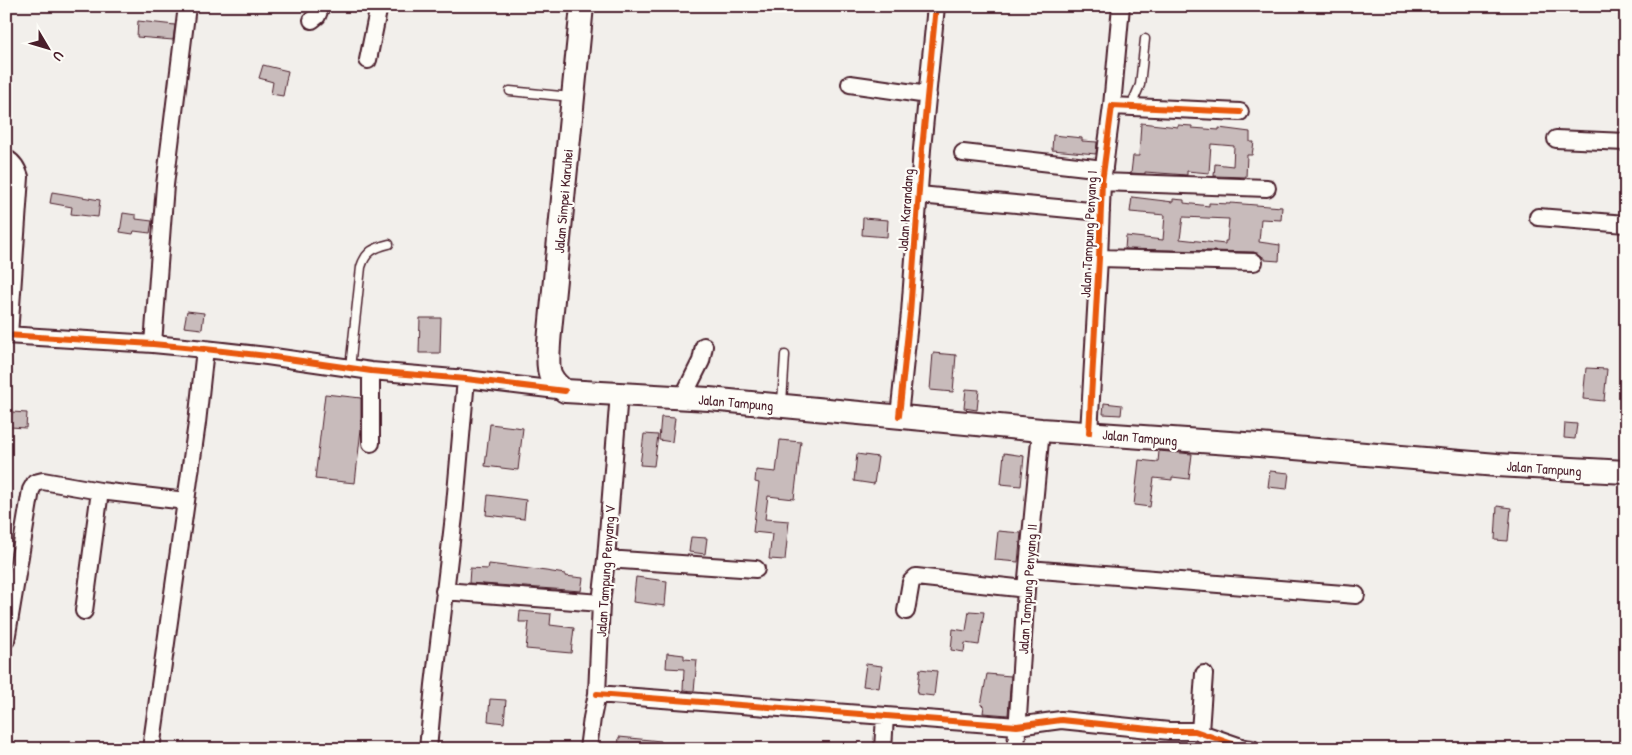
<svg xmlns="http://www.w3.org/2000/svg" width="1632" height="755" viewBox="0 0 1632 755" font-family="'Patrick Hand',sans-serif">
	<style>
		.building { fill: #c8bbbb; stroke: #4a1f2b; fill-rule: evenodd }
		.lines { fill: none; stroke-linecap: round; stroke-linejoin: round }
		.service-casing { stroke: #4a1f2b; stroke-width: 11 }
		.minor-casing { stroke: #4a1f2b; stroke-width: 20 }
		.secondary-casing { stroke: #4a1f2b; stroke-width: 26 }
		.service { stroke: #fdfcf7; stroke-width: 8 }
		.minor { stroke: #fdfcf7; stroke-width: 16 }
		.secondary { stroke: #fdfcf7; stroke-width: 22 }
		.cycleway-casing { stroke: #fdfcf7; stroke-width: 9 }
		.cycleway { stroke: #e8590c; stroke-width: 6 }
		.labels { text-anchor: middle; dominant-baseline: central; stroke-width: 4.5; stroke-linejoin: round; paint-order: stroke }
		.street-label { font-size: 14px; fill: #4a1f2b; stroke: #fdfcf7 }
	</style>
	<rect width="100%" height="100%" fill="#f2efeb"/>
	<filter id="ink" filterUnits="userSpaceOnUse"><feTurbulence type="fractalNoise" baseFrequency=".02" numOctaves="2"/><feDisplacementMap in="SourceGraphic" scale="10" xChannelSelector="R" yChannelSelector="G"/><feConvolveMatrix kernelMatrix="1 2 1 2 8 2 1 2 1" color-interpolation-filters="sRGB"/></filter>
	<g filter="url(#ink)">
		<path class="building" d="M138,21L175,25L173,40L137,37Z
			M263,65L288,71L283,96L271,94L273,82L259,78Z
			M1141,123L1178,127V125L1192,126V128L1219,130V128L1250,132V142H1254L1252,155H1247L1246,177L1214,176L1215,164L1233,166L1234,146L1211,144L1209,173L1187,171V175L1145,172V174L1131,173L1133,156H1139Z
			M1053,135L1082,138V141L1097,142L1096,154L1052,150Z
			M52,192L100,200L98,217L71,214L72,207L50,203Z
			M1132,197L1173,202V199L1184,200V203L1209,206V203L1230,204V203L1282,207L1281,220L1261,219L1259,242L1280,245L1279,261L1265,260V258L1254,252L1125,249L1126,236L1163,240L1165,215L1130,212ZM1183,217L1229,219L1227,241H1225V244L1180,239Z
			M123,213L136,215V219L152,221L150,233L134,231L133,234L120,232Z
			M863,218L888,220L887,237L862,235Z
			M187,311L204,313L202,329L184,327Z
			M420,318H441L440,353H419Z
			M933,353L956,355L953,392L930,390Z
			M1586,368L1607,369L1604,401L1583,399Z
			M966,389L979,390L977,410L964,408Z
			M325,394L361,398V429L355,483L315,479Z
			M1104,403L1122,405L1121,415L1103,414Z
			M12,412L27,413L26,428L10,427Z
			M661,417L675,418L672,442L659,440Z
			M1565,423L1577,424L1575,439L1564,438Z
			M490,424L523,428L518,470L485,466Z
			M644,434L658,435L654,466L640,465Z
			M780,440L801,442L794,499L768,496L765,519L789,521L785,560L769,559L772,534L753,532L759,483L755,482L756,470L776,472Z
			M1159,451L1192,454L1189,479L1172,477V480L1154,478L1150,507L1134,505L1139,460L1158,462Z
			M1004,453L1024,456L1021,486L1001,484Z
			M857,454L878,457L874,484L854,481Z
			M1270,471L1289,473L1287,489L1268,487Z
			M488,495L526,500L524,519L486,515Z
			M1497,506L1511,508L1508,541L1495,540Z
			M998,531L1021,533L1018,562L995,560Z
			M691,537L707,538L705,554L689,552Z
			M489,564L546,571L565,574V576L583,578L581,591L469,583L470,568L488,569Z
			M636,577L667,581L665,606L633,602Z
			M520,611L551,614L550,625L574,628L571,653L526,649L529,622H519Z
			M969,611L984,612L979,645L965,643L964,652L951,650L953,629L966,631Z
			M667,653L684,655V659L697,660L694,691L683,690L684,669L666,668Z
			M866,664L882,666L879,688L863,686Z
			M920,669L937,671L934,696L917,694Z
			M987,674L1011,676L1008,715L983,713L984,706L981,705Z
			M490,699L506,700L504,723L488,721Z
			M619,737L661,741V749H618Z"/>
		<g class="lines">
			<defs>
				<path id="service" d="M510,91L571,97
					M1131,106L1140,85L1145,39
					M350,368L361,267C366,251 374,248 389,244
					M782,403L785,355"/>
				<path id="minor" d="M312,20L317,16L321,6
					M368,60L379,6
					M850,84L928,95
					M1112,106L1121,6
					M1556,139L1626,142
					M963,153L1104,169
					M6,158C14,163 17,168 20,177L9,335
					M1102,182L1267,188
					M919,195L1101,212
					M1538,217L1626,224
					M1099,258L1254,262
					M6,335L153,344L205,349L267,356L371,371L466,379L565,391
					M153,344L165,185L187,6
					M371,371V443
					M683,397L701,361L704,346
					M899,416L910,313L922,149L936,6
					M1089,433L1099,258L1102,182L1112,106L1240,112
					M606,559L756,569
					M1028,569L1356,595
					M444,591L601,603
					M84,611L100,491
					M906,611L911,582L916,577L1026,589
					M6,640L31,490L35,483L43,481L100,491L186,501
					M597,694L1017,726L1061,720L1169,731H1195L1244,748L1252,749
					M1200,732L1204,674
					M151,749L197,423L205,349
					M428,749L434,685L454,516L466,379
					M588,749L592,718L597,694L601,603L606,559L619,393
					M883,749L885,716
					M1016,749L1026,589L1041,430"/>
				<path id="secondary" d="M582,6L552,310C551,325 545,365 551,376C554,382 559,387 565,391L709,399L1041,430L1259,445L1497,465L1626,472"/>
			</defs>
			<use href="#service" class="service-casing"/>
			<use href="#minor" class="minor-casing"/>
			<use href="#secondary" class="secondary-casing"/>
			<use href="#service" class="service"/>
			<use href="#minor" class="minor"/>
			<use href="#secondary" class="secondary"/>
			<defs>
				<path id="cycleway" d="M6,335L153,344L205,349L267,356L371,371L466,379L565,391
					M899,416L910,313L922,149L936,6
					M1089,433L1099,258L1102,182L1112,106L1240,112
					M597,694L1017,726L1061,720L1169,731H1195L1244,748L1252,749"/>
			</defs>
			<use href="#cycleway" class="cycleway-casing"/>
			<use href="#cycleway" class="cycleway"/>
		</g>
	</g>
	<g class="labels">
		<g class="street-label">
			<text transform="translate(563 201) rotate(-85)">Jalan Simpei Karuhei</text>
			<text transform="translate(905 210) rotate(-86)">Jalan Karandang</text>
			<text transform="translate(1088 234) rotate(-87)">Jalan Tampung Penyang I</text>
			<text transform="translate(736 402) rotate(5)">Jalan Tampung</text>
			<text transform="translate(1140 437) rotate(5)">Jalan Tampung</text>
			<text transform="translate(1544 468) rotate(4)">Jalan Tampung</text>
			<text transform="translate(605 571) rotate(-86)">Jalan Tampung Penyang V</text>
			<text transform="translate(1027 589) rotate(-86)">Jalan Tampung Penyang II</text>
		</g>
	</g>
	<rect width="1632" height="755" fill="none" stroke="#fdfcf7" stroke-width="25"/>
	<rect x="12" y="12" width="1607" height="730" fill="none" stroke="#4a1f2b" stroke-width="2" filter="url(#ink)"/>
	<g transform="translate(48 48) rotate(128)" stroke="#fdfcf7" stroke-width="4" paint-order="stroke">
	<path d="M0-4L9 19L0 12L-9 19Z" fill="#4a1f2b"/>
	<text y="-8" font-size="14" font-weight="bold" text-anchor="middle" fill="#4a1f2b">U</text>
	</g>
</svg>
